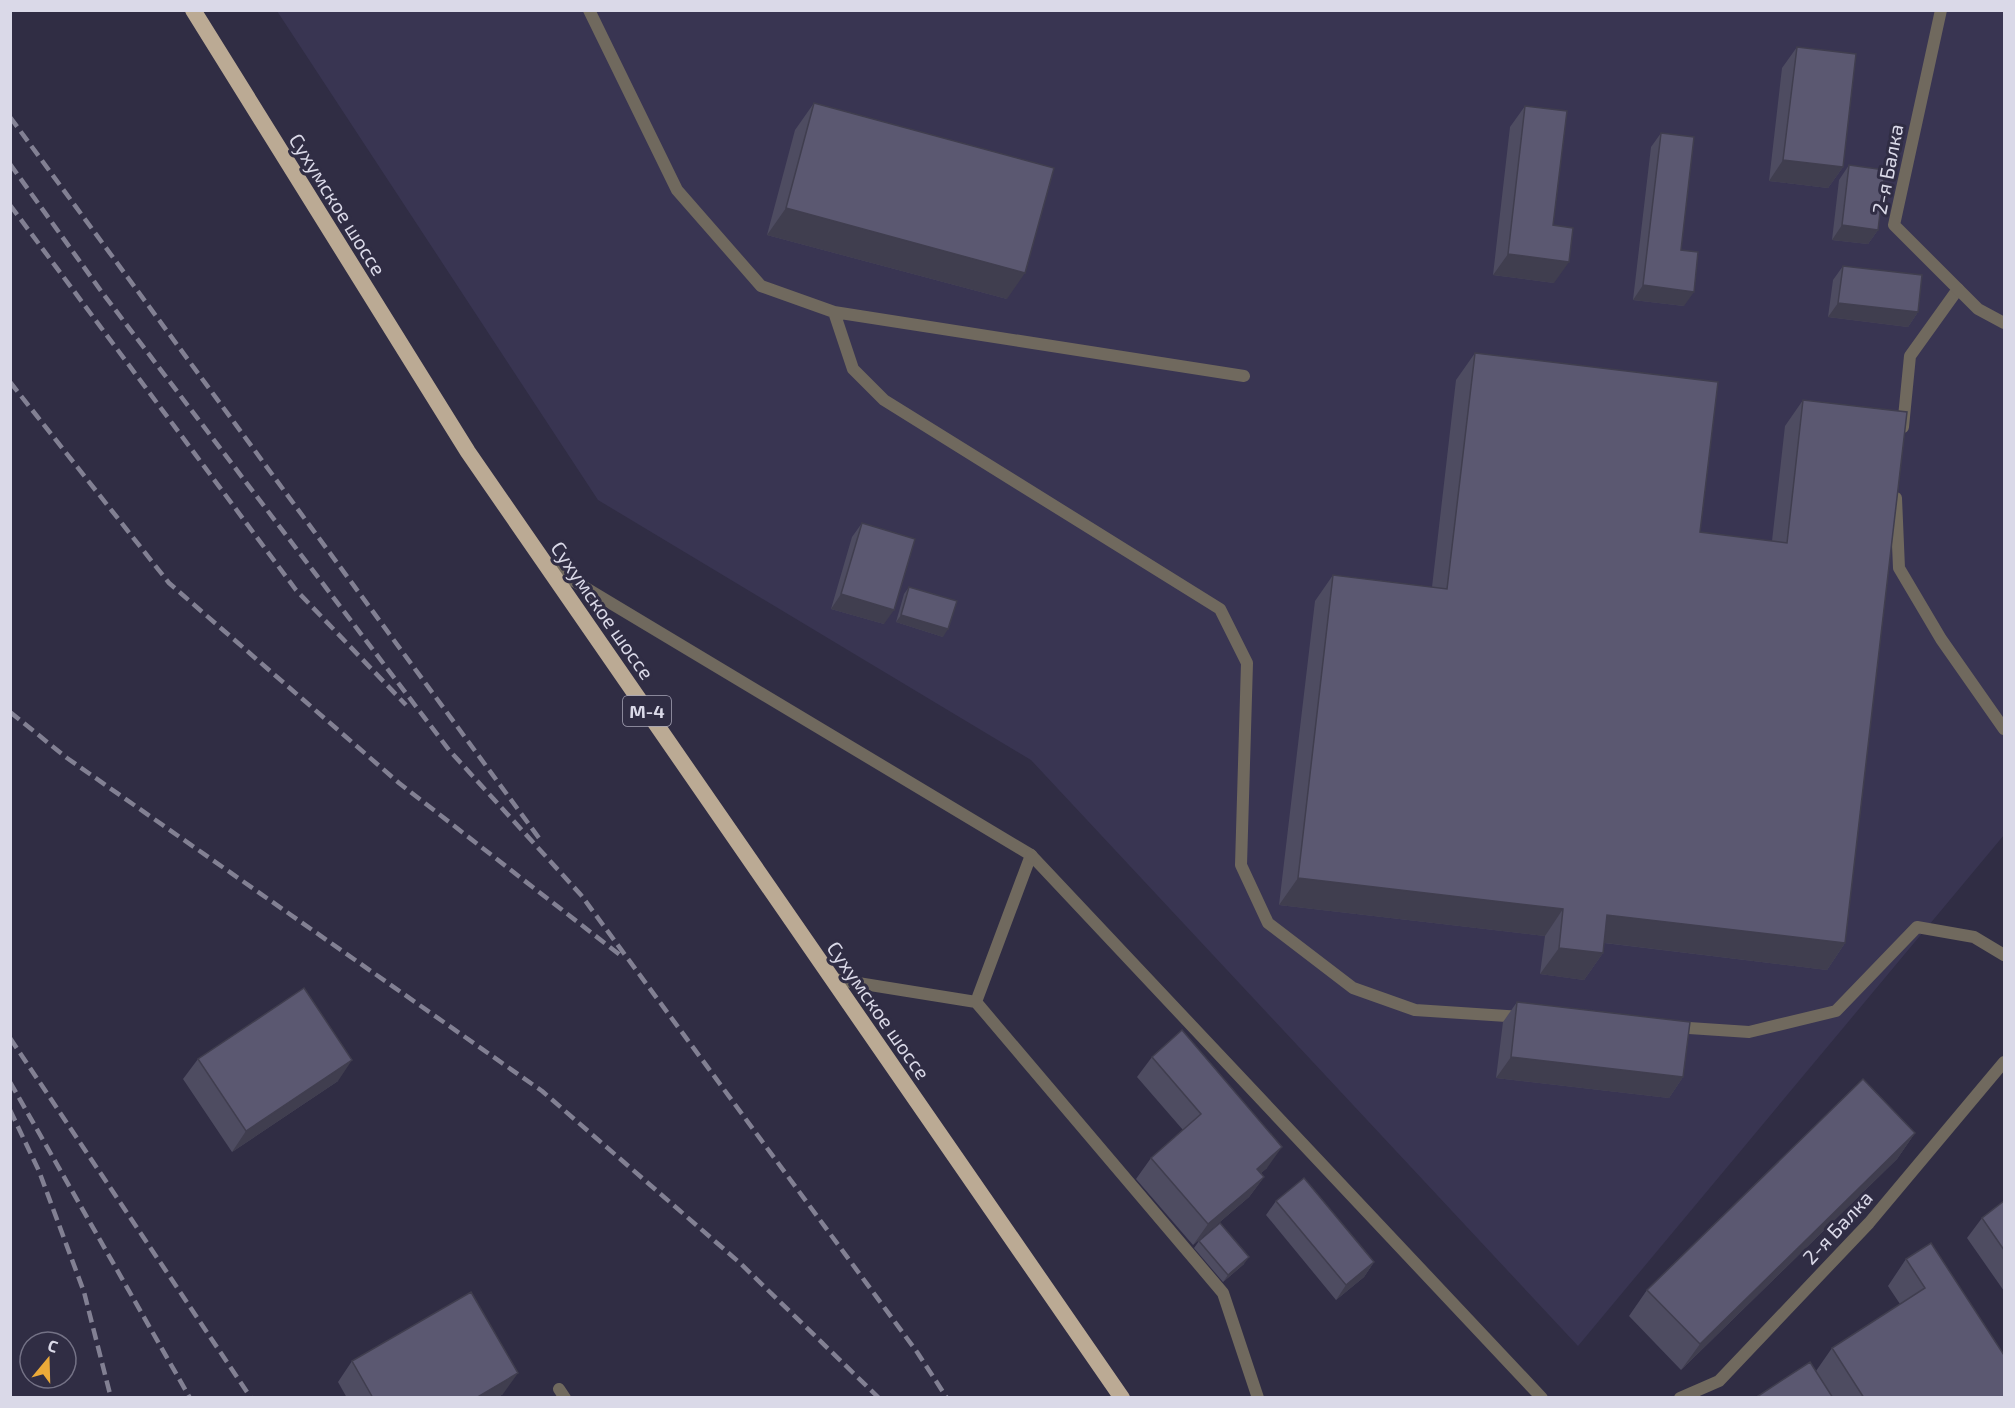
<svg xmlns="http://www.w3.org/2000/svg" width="2015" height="1408" viewBox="0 0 2015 1408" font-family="'Exo 2',sans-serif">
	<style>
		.built { fill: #393552 }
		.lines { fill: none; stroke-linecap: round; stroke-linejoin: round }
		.service { stroke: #70695e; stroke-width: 12 }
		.minor { stroke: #70695e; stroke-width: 12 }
		.trunk { stroke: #bbaa94; stroke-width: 16 }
		.rail { stroke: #828093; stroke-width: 4.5; stroke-dasharray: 12 6; stroke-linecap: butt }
		.wall { fill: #4e4c61 }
		.shaded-wall { fill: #403e4f }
		.building { fill: #5b5871; stroke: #403e4f; stroke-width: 1.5 }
		.labels { text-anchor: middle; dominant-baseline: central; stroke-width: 6; stroke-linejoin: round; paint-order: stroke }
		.shield { fill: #302d44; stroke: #a7a5b7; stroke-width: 1.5 }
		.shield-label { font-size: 18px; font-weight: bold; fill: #dad9e8 }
		.street-label { font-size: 20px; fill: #dad9e8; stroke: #302d44 }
	</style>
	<rect width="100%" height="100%" fill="#302d44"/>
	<path class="built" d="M277,11H2004V835L1578,1346L1031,760L598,500Z"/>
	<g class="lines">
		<path class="service" d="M589,10L677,190L761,286L834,312L1244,376
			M834,312L853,369L884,400L1220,609L1247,663L1241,865L1268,923L1353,988L1415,1010L1522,1017
			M1903,427L1910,356L1958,289
			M1896,498L1899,568L1941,639L2004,729
			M549,566L1031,855L976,1002
			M833,979L976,1002L1223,1293L1258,1398
			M1674,1027L1749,1032L1836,1011L1917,927L1974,937L2004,955
			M559,1389L565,1398"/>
		<path class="minor" d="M1941,10L1894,225L1978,309L2004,323
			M1031,855L1542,1398
			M1680,1398L1719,1381L1869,1223L2004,1062"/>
		<path class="trunk" d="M193,10L468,452L1122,1398"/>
		<path class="rail" d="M10,117L539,838
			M10,164L101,291L449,750L581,895L917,1352L947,1398
			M10,205L296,590L406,705
			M10,382L169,583L399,783L620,955
			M10,712L67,758L542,1091L740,1263L879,1398
			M10,1038L251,1398
			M10,1082L190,1398
			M10,1110L39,1171L84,1292L111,1398"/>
	</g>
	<path class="wall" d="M1797,47L1843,167L1828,188L1769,181L1782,68Z
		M814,103L1007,299L767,235L795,130Z
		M1525,106L1553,225L1554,283L1493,275L1510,127Z
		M1661,133L1681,250L1684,306L1633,300L1651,147Z
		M1849,165L1878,230L1868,244L1832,240L1839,180Z
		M1843,266L1918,312L1908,327L1828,317L1833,280Z
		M1475,353L1700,532L1772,541L1785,426L1803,400L1845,943L1827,970L1604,943L1603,953L1584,980L1540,974L1545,936L1279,905L1315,601L1333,575L1432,587L1456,380Z
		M862,523L884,624L831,609L852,537Z
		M909,587L943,637L896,622L904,594Z
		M1517,1002L1683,1077L1669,1098L1496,1078L1503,1022Z
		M1152,1057L1267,1168L1261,1173L1264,1177L1249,1197L1193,1245L1136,1179L1151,1158L1183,1130L1137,1077Z
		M198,1059L338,1081L232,1152L183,1079Z
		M1915,1133L1897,1159L1681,1370L1629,1316L1647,1290Z
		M1276,1201L1374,1262L1364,1277L1336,1300L1266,1215Z
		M2004,1201V1291L1967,1238L1982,1218Z
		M1199,1241L1244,1264L1223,1282L1194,1248Z
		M1906,1259L2004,1398H1755L1816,1371L1832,1348L1900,1304L1888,1286Z
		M352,1361L503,1394L497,1398H347L338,1382Z"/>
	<path class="shaded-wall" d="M1783,160L1843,167L1828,188L1769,181Z
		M786,208L1025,273L1007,299L767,235Z
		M1842,225L1878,230L1868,244L1832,240Z
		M1508,254L1569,262L1554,283L1493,275Z
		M1643,285L1694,292L1684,306L1633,300Z
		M1838,303L1918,312L1908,327L1828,317Z
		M841,594L894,610L884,624L831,609Z
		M901,615L948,629L943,637L896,622Z
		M1298,878L1563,909L1545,936L1279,905Z
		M1607,915L1845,943L1827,970L1589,941Z
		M1559,948L1603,953L1584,980L1540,974Z
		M1511,1057L1683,1077L1669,1098L1496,1078Z
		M352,1060L338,1081L232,1152L246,1131Z
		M1915,1133L1897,1159L1681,1370L1700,1344Z
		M1282,1147L1267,1168L1242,1189L1257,1169Z
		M1264,1177L1249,1197L1193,1245L1208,1224Z
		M1249,1257L1244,1264L1223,1282L1228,1275Z
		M1374,1262L1364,1277L1336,1300L1346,1285Z
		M518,1373L503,1394L497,1398H476Z"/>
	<path class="building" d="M1797,47L1856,54L1843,167L1783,160Z
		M814,103L1054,168L1025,273L786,208Z
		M1525,106L1567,111L1553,225L1573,228L1569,262L1508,254Z
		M1661,133L1694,137L1681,250L1698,252L1694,292L1643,285Z
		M1849,165L1885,170L1878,230L1842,225Z
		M1843,266L1922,275L1918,312L1838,303Z
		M1475,353L1718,382L1700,532L1787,543L1803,400L1907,412L1845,943L1607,915L1603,953L1559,948L1563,909L1298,878L1333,575L1447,589Z
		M862,523L915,539L894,610L841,594Z
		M909,587L957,601L948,629L901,615Z
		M304,988L352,1060L246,1131L198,1059Z
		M1517,1002L1690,1022L1683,1077L1511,1057Z
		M1182,1030L1282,1147L1257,1169L1264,1177L1208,1224L1151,1158L1201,1114L1152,1057Z
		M1863,1079L1915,1133L1700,1344L1647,1290Z
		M1304,1178L1374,1262L1346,1285L1276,1201Z
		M2004,1201V1250L1982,1218Z
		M1220,1223L1249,1257L1228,1275L1199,1241Z
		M1931,1243L2004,1355V1398H1864L1832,1348L1925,1288L1906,1259Z
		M471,1292L518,1373L476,1398H373L352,1361Z
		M1810,1362L1833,1398H1755Z"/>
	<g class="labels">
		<rect class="shield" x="623" y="696" width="48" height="30" rx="4.5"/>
		<g class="shield-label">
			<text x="647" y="711">М-4</text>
		</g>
		<g class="street-label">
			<text transform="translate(1887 169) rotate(-79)">2-я Балка</text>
			<text transform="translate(338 204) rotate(58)">Сухумское шоссе</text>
			<text transform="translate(603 610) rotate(55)">Сухумское шоссе</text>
			<text transform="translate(879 1010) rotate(55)">Сухумское шоссе</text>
			<text transform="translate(1837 1227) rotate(-47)">2-я Балка</text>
		</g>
	</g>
	<rect width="2015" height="1408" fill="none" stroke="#dad9e8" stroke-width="24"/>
	<g transform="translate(48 1360) rotate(19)"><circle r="28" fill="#302d44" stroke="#747286" stroke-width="1.5"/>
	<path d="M0-4.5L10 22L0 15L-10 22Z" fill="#ebaa39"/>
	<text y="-9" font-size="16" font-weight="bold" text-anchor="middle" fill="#dad9e8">С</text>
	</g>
</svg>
